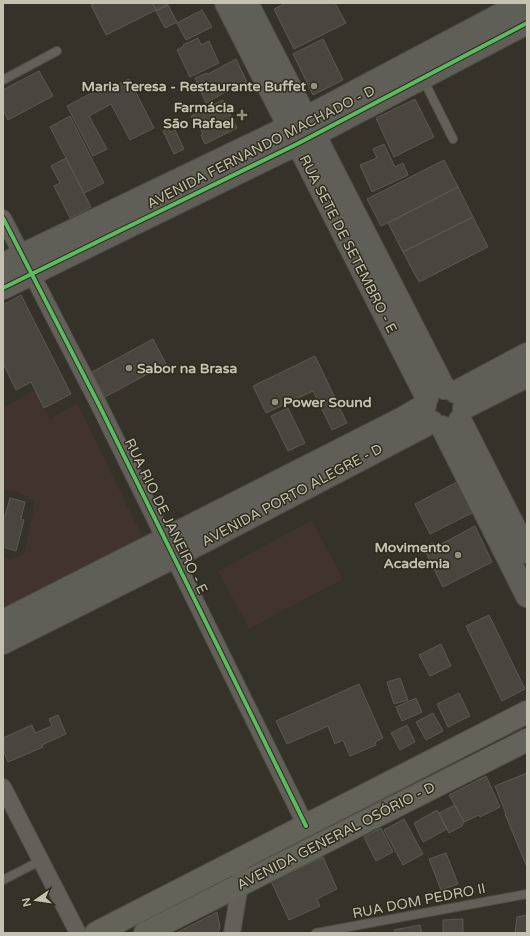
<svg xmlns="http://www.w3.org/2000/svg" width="530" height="936" viewBox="0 0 530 936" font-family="'Varela Round',sans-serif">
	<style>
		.green { fill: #41332e }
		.building { fill: #48463e; stroke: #5b5a50 }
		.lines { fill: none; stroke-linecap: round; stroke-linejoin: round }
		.lane-casing { stroke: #4f4d46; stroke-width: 10 }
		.street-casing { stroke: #4f4d46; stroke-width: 18 }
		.secondary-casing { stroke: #4f4d46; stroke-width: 24 }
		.primary-casing { stroke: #514f46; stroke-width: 24 }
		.lane { stroke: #626058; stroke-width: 8 }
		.street { stroke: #626058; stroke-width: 16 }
		.secondary { stroke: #605f57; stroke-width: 22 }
		.primary { stroke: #64635a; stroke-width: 22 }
		.cycleway-casing { stroke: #2e2b1c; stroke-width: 6 }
		.cycleway { stroke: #5cba63; stroke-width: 4 }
		.poi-dot { fill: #929082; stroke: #2e2b1c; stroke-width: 1.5 }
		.labels { text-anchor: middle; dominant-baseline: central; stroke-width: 3; stroke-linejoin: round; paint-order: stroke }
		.poi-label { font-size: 14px; font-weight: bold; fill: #c5c2b2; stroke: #2e2b1c; text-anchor: end }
		.street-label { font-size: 14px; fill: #c5c2b2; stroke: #2e2b1c }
	</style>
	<rect width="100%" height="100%" fill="#343229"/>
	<path class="green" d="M35,390L50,419L77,403L145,542L3,614V575L4,574L3,573V557L8,559L24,555L35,502L15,491L3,490V407Z
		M312,520L343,579L249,629L218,571Z"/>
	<path class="building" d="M96,3H152L156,10L106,35L91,5Z
		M152,3H170L156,10Z
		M286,3H335L346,23L294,49L274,9Z
		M168,5L177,22L165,28L156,11Z
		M202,10L212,27L186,40L177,23Z
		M198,38L201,45L209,41L219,63L190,77L177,50L184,46L183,45Z
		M323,39L343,80L313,95L293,54Z
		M236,59L247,82L229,91V90L206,103L195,78L207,73L208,74Z
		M39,71L53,96L8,120L3,110V90Z
		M129,79L154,128L130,140L111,104L89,116L107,149L93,156L67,106L103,87L105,91Z
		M415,99L434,137L394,157L376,118Z
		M223,100L237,128L205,144L201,135L203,134L198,125L196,126L191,116Z
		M70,116L104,183L84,193L50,127Z
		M168,128L170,132L175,130L184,149L174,154L163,131Z
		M384,144L395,167L403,163L408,175L372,192L360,165L377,158L373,149Z
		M66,158L91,207L70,218L54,186L60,183L51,166Z
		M444,160L458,187L381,226L367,199Z
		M458,187L473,217L403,252L388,223Z
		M473,217L488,247L419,282L403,252Z
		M21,295L71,394L44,408L31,382L16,390L3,363V305Z
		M153,339L166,364L105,397L92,372Z
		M315,356L347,423L332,430L313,391L266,413L253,386Z
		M288,408L305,443L288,451L271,416Z
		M457,482L472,513L430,534L415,504Z
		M10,498L25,502L21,519L24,520L16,551L3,547V515L5,516Z
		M475,526L492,562L443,587L423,547L432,543L438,546Z
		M489,615L525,689L502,701L466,626Z
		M441,644L451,666L430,676L419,655Z
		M400,678L408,700L394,704L387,682Z
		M359,684L383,738L375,742L376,745L350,756L343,740L335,744L328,726L287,744L276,721Z
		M459,693L470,716L448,727L437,704Z
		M416,698L422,712L402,721L396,707Z
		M433,713L443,731L426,740L416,722Z
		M58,715L66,734L42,745L43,747L8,762L3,750V738L32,725L35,733L52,726L49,719Z
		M407,725L415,742L400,750L391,733Z
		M527,773V867L505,814H506L495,786Z
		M486,776L500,807L480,817L479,815L464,822L449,795Z
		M455,805L464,822L462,826L449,833L439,813Z
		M437,810L447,829L423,842L414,823Z
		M404,819L423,854L403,865L384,830Z
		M381,828L393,852L376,861L364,837Z
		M446,853L458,884L441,890L429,859Z
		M323,857L337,889L317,899L320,906L289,920L271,881Z
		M217,912L220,927L218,933H176Z
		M527,915V933H515L517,917Z
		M463,919V933H443V920Z
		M420,925L422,933H395L394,930Z"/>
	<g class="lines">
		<defs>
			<path id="lane" d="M423,79L453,139
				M3,80L57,51
				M3,880L40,861
				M316,933L527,894"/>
			<path id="street" d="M3,218L99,405L306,826
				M3,787L78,933
				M232,933L240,885V860"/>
			<path id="secondary" d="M226,3L427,398
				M247,3L444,388
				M3,264L288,127L522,3
				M3,288L297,144L527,23
				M456,392L527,354
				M464,408L527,376
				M460,420L527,552
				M442,427L527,596
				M3,621L401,419L425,405
				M3,643L174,557L432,422"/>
			<path id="primary" d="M96,933L527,712
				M145,933L527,740"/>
		</defs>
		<use href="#lane" class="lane-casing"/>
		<use href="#street" class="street-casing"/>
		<use href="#secondary" class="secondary-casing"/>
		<use href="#primary" class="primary-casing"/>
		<use href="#lane" class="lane"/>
		<use href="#street" class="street"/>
		<use href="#secondary" class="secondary"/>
		<use href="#primary" class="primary"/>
		<defs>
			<path id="cycleway" d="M3,218L99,405L306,826
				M3,288L297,144L527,23"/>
		</defs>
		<use href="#cycleway" class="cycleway-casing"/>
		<use href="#cycleway" class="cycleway"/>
	</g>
	<g class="poi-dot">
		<circle cx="314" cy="86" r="4"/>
		<path d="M240 109h4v4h4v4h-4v4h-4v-4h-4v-4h4z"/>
		<circle cx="129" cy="368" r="4"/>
		<circle cx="275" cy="402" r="4"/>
		<circle cx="458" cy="555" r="4"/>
	</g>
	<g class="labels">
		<g class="poi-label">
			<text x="306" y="86">Maria Teresa - Restaurante Buffet</text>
			<text x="234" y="107">Farmácia<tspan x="234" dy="16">São Rafael</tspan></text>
			<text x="137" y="368" text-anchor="start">Sabor na Brasa</text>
			<text x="283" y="402" text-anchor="start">Power Sound</text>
			<text x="450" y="547">Movimento<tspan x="450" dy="16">Academia</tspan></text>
		</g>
		<g class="street-label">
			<text transform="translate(261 147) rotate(-27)">AVENIDA FERNANDO MACHADO - D</text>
			<text transform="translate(348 244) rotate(63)">RUA SETE DE SETEMBRO - E</text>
			<text transform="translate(292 495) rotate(-28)">AVENIDA PORTO ALEGRE - D</text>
			<text transform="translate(166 516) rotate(64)">RUA RIO DE JANEIRO - E</text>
			<text transform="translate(336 836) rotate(-27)">AVENIDA GENERAL OSÓRIO - D</text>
			<text transform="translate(419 901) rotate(-11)">RUA DOM PEDRO II</text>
		</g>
	</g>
	<rect width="530" height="936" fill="none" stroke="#c5c2b2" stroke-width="8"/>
	<g transform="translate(36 900) rotate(257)" stroke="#2e2b1c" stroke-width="3" paint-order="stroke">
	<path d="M0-3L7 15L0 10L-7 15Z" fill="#c5c2b2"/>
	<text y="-6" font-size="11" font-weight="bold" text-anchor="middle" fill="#c5c2b2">N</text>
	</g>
</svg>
